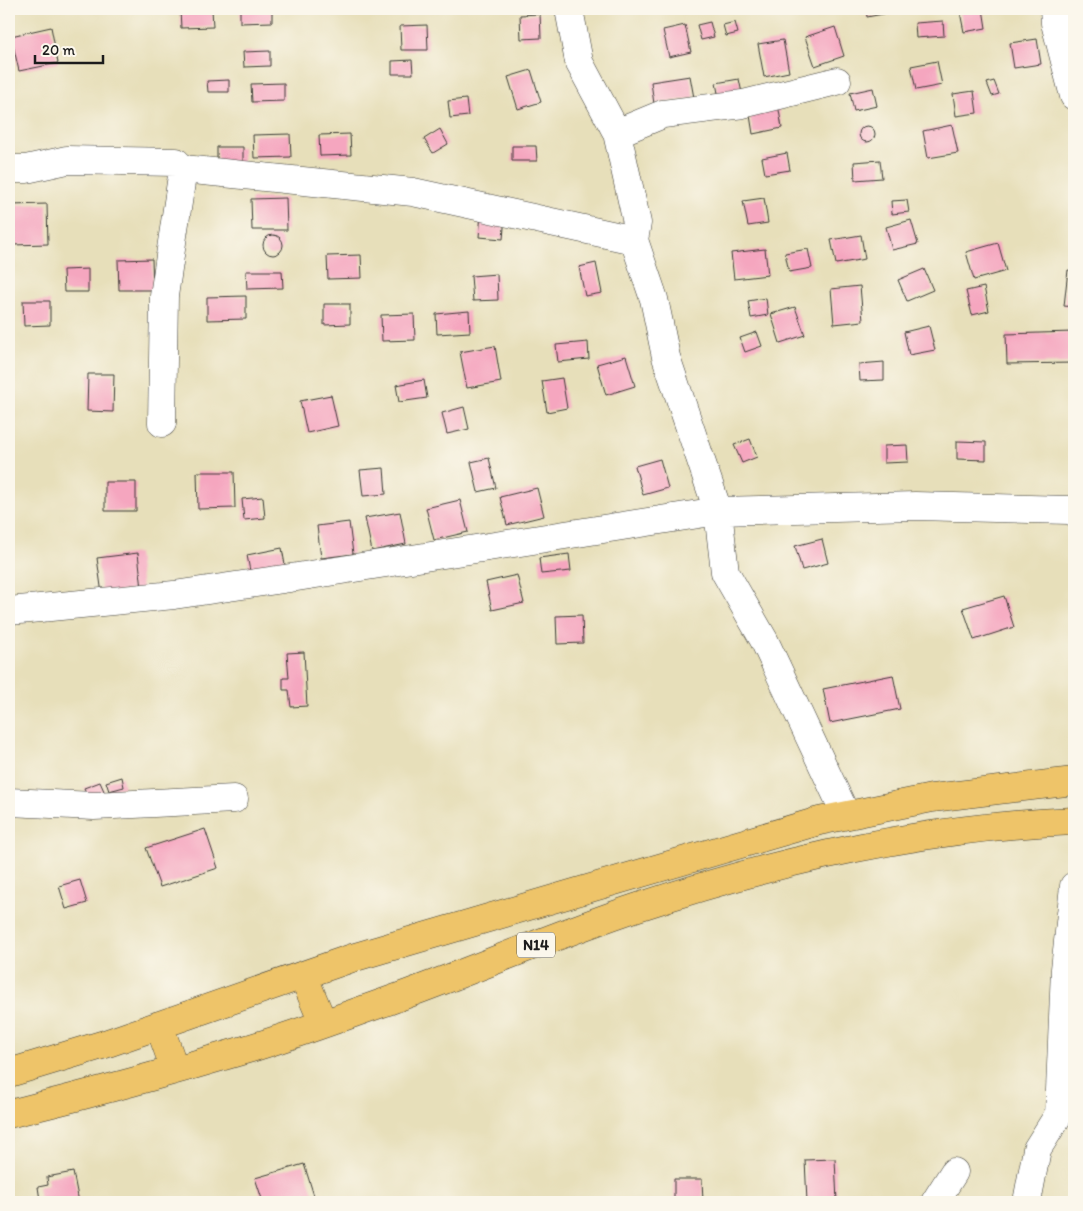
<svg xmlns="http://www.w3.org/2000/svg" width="1083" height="1211" viewBox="0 0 1083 1211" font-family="Itim,sans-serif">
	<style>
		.building { fill: #f5a6bf }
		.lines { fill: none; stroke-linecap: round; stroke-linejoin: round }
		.minor-casing { stroke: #3a3934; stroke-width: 29 }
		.major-casing { stroke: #3a3934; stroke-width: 29 }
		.minor { stroke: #fff; stroke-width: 28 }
		.major { stroke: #eec469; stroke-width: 28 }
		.labels { text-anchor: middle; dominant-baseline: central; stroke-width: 5; stroke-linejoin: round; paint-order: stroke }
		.shield { fill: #fbf7ec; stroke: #5f5e5a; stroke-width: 1 }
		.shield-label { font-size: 15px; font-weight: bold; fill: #1c1c1c }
	</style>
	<rect width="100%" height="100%" fill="#fbf7ec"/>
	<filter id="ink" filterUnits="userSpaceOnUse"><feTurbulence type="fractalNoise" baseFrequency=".02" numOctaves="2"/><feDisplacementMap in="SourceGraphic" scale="10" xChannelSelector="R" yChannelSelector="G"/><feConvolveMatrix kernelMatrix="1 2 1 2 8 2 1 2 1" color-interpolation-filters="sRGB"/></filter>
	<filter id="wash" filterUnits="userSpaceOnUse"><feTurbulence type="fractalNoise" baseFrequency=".0096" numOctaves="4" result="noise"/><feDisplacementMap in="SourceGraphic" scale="20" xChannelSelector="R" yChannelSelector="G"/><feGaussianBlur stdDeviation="1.12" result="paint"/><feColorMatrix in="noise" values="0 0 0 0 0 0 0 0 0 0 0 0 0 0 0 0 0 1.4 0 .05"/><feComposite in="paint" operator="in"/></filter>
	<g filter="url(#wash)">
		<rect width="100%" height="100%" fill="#e7dfba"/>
		<g id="blocks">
			<path class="building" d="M212,9L213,27L181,28L180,10Z
				M240,9H272V22L240,23Z
				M309,9H340V11L309,12Z
				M866,9H904V10L867,17Z
				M983,9L986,28L964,32L960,12Z
				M540,14L541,38L521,39L520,15Z
				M943,21L944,36L916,38L915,23Z
				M710,22L714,37L701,40L697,25Z
				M735,22L738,33L726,36L723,25Z
				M427,25L428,50H401L400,26Z
				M685,25L691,52L669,57L663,30Z
				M51,27L58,63L19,71L11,36Z
				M835,27L844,56L815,66L805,37Z
				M1037,39L1041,64L1014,68L1010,43Z
				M783,40L789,72L764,77L758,44Z
				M270,51V66L244,67L243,52Z
				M412,60L413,74H392V61Z
				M937,61L942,85L916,90L911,66Z
				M531,70L541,102L518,109L508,77Z
				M690,76L694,98L654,104L651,82Z
				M739,79L743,98L720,103L716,83Z
				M229,80V92H208L207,81Z
				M994,81L999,94L992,96L987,83Z
				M284,83V101L252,102L251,84Z
				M873,88L877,106L854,111L850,93Z
				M974,91L977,113L956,116L953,94Z
				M466,99L468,116L450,118L448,101Z
				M778,104L782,128L753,134L749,109Z
				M952,125L958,153L928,158L923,131Z
				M859 134a8 8 0 1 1 16 0a8 8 0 1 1-16 0Z
				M440,129L448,144L433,153L424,139Z
				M290,134L291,157L254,158L253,135Z
				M350,134L351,155L320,156L319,135Z
				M512,146H536L537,161H512Z
				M217,147H243V162L217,163Z
				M787,153L790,170L765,174L762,158Z
				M880,160L882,178L855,180L854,162Z
				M286,198L287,230H252L251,199Z
				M764,198L768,223L748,226L743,201Z
				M907,200L909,212L892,214L891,201Z
				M47,204L48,244L12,245L11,205Z
				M481,213L505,216L503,239L479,237Z
				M911,220L918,244L892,250L886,227Z
				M263 245a10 10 0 1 1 20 0a10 10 0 1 1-20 0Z
				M861,235L865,259L836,264L831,240Z
				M998,243L1006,271L974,280L966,252Z
				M765,249L768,275L734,279L731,253Z
				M808,249L812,268L789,272L785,253Z
				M361,255L362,278L328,279L327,256Z
				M152,259L153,290H119L118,260Z
				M596,263L602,293L585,296L579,267Z
				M88,269V292H64L63,270Z
				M924,269L933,290L907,301L898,280Z
				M1068,270L1074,271V307L1064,306Z
				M246,271H282L283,288L247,289Z
				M497,274L498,300L473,301L471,276Z
				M9,275H12V296H9Z
				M860,286L863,321L834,324L831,289Z
				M984,287L989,311L972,315L966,291Z
				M246,296V319L207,320V297Z
				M766,298L768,315L751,318L748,301Z
				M23,301H50V325L24,326Z
				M324,304H350V324L324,325Z
				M795,307L805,335L780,343L771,314Z
				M469,311L470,332L437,334L436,314Z
				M414,314L415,340L382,341L381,315Z
				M929,326L935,350L909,355L904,332Z
				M757,332L762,346L745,352L740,338Z
				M1073,332L1074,363L1007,364L1006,334Z
				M588,342L589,359L558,362L556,345Z
				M495,346L501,382L467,388L460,352Z
				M626,356L635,386L606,395L597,364Z
				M884,362V380L860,381L859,364Z
				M88,374H114L113,412L87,411Z
				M562,378L567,408L547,412L542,381Z
				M424,380L427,398L399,402L396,385Z
				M331,395L338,426L307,433L300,401Z
				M464,407L469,429L447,434L442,413Z
				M750,439L757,457L742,463L734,445Z
				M957,441L986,442V460L957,459Z
				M907,445L908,462L884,463V446Z
				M489,458L496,488L478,492L471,462Z
				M660,459L668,488L643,495L635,466Z
				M384,468L386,494L363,496L360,470Z
				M197,472H234L235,508L198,509Z
				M105,482H136V511H105Z
				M537,488L544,516L507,525L500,497Z
				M263,497L265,518L244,520L242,499Z
				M460,500L468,532L434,540L426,508Z
				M400,512L406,544L372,551L365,518Z
				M349,522L353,554L321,558L317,526Z
				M822,539L828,563L802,570L795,546Z
				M282,548L287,576L252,582L247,555Z
				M138,553L142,589L102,594L97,558Z
				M569,554L571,571L541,574L539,558Z
				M517,575L524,603L492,610L486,582Z
				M1004,596L1014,627L974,640L963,608Z
				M582,615L583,643L557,644L556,616Z
				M304,652L307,706L291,707L289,690H283V678H289L287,653Z
				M893,675L900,709L830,723L823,689Z
				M122,777L124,787L109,791L106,782Z
				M100,782L104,791L88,796L84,788Z
				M205,829L218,868L160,887L146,848Z
				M80,880L87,903L66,909L59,886Z
				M835,1159L837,1202H807L805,1160Z
				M304,1164L315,1199L302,1202H263L255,1178Z
				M73,1172L79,1202H34L40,1200L38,1187L48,1185L47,1177Z
				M674,1179H702L703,1202H674Z"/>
		</g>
	</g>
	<g filter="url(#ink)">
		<use href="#blocks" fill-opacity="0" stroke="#3a3934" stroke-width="1"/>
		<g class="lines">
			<defs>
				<path id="minor" d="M569,9L579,62L617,133L637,223L634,240L654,299L666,357L718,511L725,572L764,640L846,815
					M1054,9L1055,23L1074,96
					M617,133L663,114L743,104L837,81
					M9,169H26L67,160L176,162L183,169L413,192L634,240
					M162,423L164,296L183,169
					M9,611L174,595L297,577L718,511L915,506L1069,510L1074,512
					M9,802L94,806L234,799
					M935,1202L954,1172
					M1027,1202L1037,1149L1059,1114L1065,969L1074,886"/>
				<path id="major" d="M303,975L323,1023
					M159,1025L175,1070
					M9,1073L105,1044L352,958L819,821L932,798L1074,781
					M9,1114C90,1094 171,1072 251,1048C297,1034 342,1017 388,1001C472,971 554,935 638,907C779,860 926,827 1074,821"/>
			</defs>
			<use href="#minor" class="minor-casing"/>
			<use href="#major" class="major-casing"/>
			<use href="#minor" class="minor"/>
			<use href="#major" class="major"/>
		</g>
	</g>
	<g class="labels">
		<rect class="shield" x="517" y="932.5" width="38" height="25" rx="4"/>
		<g class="shield-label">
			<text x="536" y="945">N14</text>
		</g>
	</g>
	<rect width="1083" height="1211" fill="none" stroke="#fbf7ec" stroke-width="30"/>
	<path d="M35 55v8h68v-8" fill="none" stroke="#1c1c1c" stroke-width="2.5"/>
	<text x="42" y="55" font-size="15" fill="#1c1c1c" stroke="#fbf7ec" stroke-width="4" paint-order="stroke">20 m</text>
</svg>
